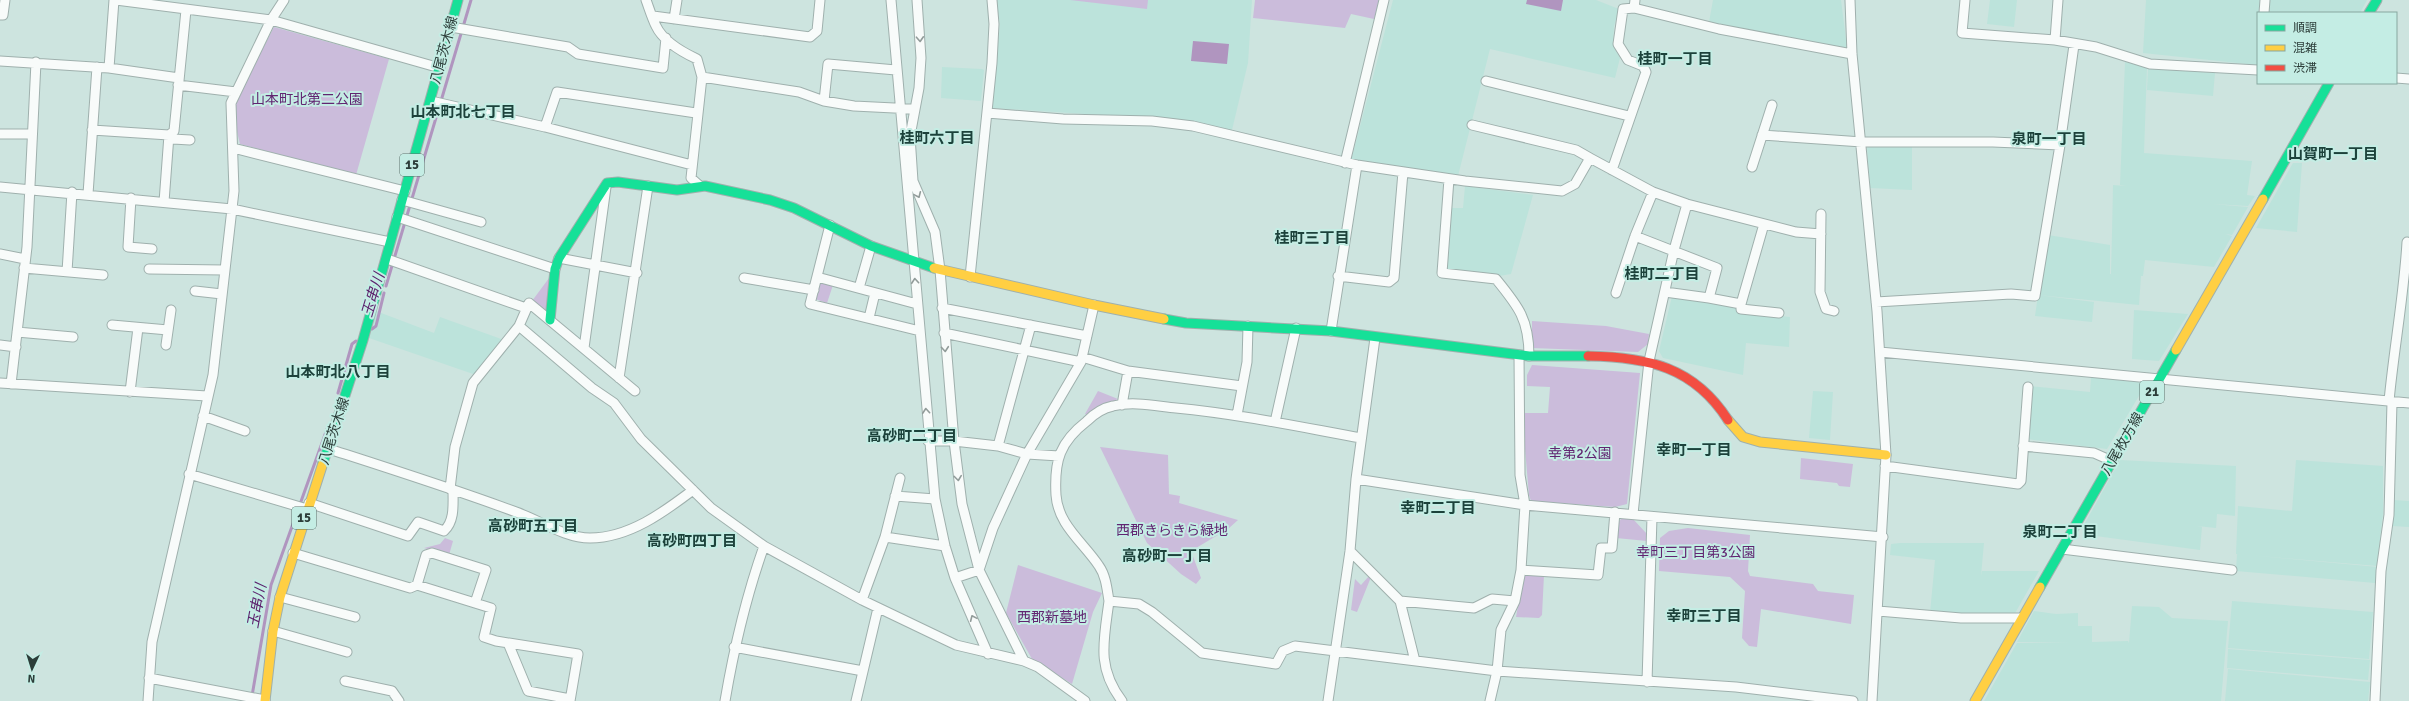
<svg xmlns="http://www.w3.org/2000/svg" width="2409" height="701" viewBox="0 0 2409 701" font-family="Signika,'Noto Sans JP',sans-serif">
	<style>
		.built { fill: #bce3db }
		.green { fill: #cbbcdb }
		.water { fill: #b095bf }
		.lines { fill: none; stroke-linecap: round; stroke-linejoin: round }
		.stream { stroke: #b095bf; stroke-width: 3 }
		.street-casing { stroke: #9fb0ad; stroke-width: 11 }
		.fast-casing { stroke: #9fb0ad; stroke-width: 11 }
		.slow-casing { stroke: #9fb0ad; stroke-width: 11 }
		.jam-casing { stroke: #9fb0ad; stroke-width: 11 }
		.street { stroke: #f8fbfa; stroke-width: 9 }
		.fast { stroke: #16e098; stroke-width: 9 }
		.slow { stroke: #ffcf43; stroke-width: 9 }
		.jam { stroke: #f24e42; stroke-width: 9 }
		.oneway { stroke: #929c9a }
		.labels { text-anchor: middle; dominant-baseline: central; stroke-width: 4; stroke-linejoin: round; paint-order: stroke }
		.shield { fill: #c4ede4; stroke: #5a726c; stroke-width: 1 }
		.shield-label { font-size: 13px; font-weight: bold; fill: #2c3d39 }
		.street-label { font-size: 14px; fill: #2c3d39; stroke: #c4ede4 }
		.park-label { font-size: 14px; fill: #612571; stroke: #c4ede4 }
		.neighbourhood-label { font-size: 15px; font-weight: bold; fill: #1c423b; stroke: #c4ede4 }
		.water-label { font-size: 15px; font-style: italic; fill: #5b1f6b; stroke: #c4ede4 }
	</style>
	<rect width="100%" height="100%" fill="#cde4df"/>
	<path class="built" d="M996,0H1252L1248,63L1232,130L1194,121L992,108L1000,24Z
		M1393,0H1596L1619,9L1614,26L1613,46L1620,58L1615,78L1490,49L1458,176L1351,161Z
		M1713,0H1841L1847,48L1709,22Z
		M1990,0H2017L2014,27L1987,24Z
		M2146,0H2261L2260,13H2258L2257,65L2143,53Z
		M2266,0H2367L2360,13H2266Z
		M2125,62L2147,67L2144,153L2252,161L2247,195L2255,196L2248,206L2212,204L2248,207L2232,235L2225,234L2232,236L2214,267L2145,260L2143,276H2141L2139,305L2038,295L2048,235L2110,245V274L2121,275L2111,274L2112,233L2113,185L2126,186L2120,185Z
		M942,67L982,69L984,70L981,101L941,98Z
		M2148,68L2215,73L2213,96L2147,90Z
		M1870,145H1912V190L1870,188L1867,148Z
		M2293,163H2302L2297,232L2256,228Z
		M1465,186L1533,195L1511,274L1499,276L1446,270L1451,208H1463Z
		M2038,295L2094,302L2092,322L2035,316Z
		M1672,296L1736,307L1737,311L1790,317L1789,347L1746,343L1743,375L1663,358L1659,351Z
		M2134,310L2188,314L2159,361L2132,359Z
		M376,311L434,333L440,317L504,340L476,375L369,338Z
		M2091,377L2144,382L2145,386L2107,449L2027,439L2030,386L2090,392Z
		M1813,391L1833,392L1830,440L1809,438Z
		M2120,460L2236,466L2235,516L2217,514L2216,528L2197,526L2202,527L2200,550L2088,535L2090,525L2085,523Z
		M2296,460L2383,466V513L2377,566L2236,554L2238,506L2292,511Z
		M2394,500L2409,501V527L2392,526Z
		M1900,543H1984L1981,576L1982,571H2039L2014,615L1930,613L1935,560L1890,555L1891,544Z
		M2237,554L2378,567L2375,583L2236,571Z
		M2232,601L2373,612L2369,659L2228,648Z
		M2132,606L2159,607L2172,618L2228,621L2221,701H1984L2017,643L2071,642H2017L2034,611L2056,614L2078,613V626H2092V642L2128,641L2129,643Z
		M2228,649L2370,660L2368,680L2227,668Z
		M2228,669L2370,682L2368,701H2225Z"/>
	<path class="green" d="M1070,0H1148L1147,9Z
		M1255,0H1380L1374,19L1351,14L1345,28L1253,18Z
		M274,27L389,59L356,175L240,144L233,115L236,100Z
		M552,274L549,314L532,301Z
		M822,282L833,285L827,303L815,299L818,285Z
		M1532,321L1606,326L1649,334L1648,344L1638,352L1532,348Z
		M1532,365L1640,373L1627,504L1615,507L1531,501L1529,495L1525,449V413H1548L1550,387L1527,386V375Z
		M1098,391L1118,399L1089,416L1085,414Z
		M1100,447L1168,455L1169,494L1180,496L1179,503L1238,520L1228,529L1191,551L1201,578L1196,584L1181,574L1147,543Z
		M1801,458L1853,464L1850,487L1839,486L1837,483L1800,479Z
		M1621,519H1633L1647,534V541L1616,538L1617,525Z
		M1688,528L1750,535L1748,571L1750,576L1813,584L1818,591L1854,595L1851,624L1761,609L1757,647L1749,646L1742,638L1745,591L1730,577L1659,571L1660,538L1669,531Z
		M445,538L453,541L449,555L424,548L440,544Z
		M1018,565L1102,593L1093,612L1072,684L1032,659L1006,613Z
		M1528,573L1544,575L1542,615L1539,618L1516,617L1523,578Z
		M1369,576L1371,577L1357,612L1351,610L1355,579L1361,585Z"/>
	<path class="water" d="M1527,0H1563L1561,11L1526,4Z
		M1193,41L1229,44L1227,64L1191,61Z"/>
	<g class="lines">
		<path class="stream" d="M386,286L471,0
			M372,329L376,326L384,293
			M338,393L352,344L356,341
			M252,696L271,585L327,429"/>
		<defs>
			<path id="street" d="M116,0L271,20L440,68
				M646,0C649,8 652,18 656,26C663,41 682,52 697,59L702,77L691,178L700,186
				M891,0L935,499L945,546L955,578L988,654
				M917,0L921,58L919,88L910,136L913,181L935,232L940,270L954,441L962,504L979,570L1024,661
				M1635,0L1634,8L1719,29L1852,54
				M1850,0L1852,54L1877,311L1886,455L1872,701
				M1965,0L1962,33L2055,40L2096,47L2150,64L2258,70
				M2264,13L2265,0
				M0,15H3L5,0
				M653,16L810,37L817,31L820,0
				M674,19L677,0
				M451,27L568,47L578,54L663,68L666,38
				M2055,40L2058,0
				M0,61L109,68L114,0
				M109,68L179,78
				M702,77L799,92L824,101L854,106L914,109
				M2396,78L2409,79
				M1486,81L1629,116
				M178,85L236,92
				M431,101L545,127L692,165
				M824,101L828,64L896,70
				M987,113L1063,119L1152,121L1193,126L1357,165L1465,181L1562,191L1575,184L1590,158L1653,192L1687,204L1796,232L1821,234
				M1472,125L1576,150L1590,158
				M545,127L557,92L696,113
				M92,130L169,135L173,139L190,140
				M0,134H32
				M1762,135L1862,142H1993L2060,145
				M233,148L405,191
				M1345,163L1384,0
				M1752,167L1772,105
				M1612,170L1646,72L1643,66L1628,60L1618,44L1623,9L1634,8
				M1449,179L1442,273L1496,279C1518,306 1529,319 1529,356
				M0,187L232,209L390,242
				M88,194L97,67
				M131,198L128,247L152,249
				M402,200L481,222
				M164,202L169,135L174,131L186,10
				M1821,214L1820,292L1826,309L1834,311
				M397,217L555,269
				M830,225L810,304L920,331
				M1635,236L1717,268L1709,298L1665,292
				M0,254L25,259
				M559,258L637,273
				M387,259L526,308
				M24,268L103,275
				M149,269L224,270
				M67,272L72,192
				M1338,276L1389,282L1394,278L1403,172
				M817,277L917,304
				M970,277L992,63L994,24L992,0
				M744,278L814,290
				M859,288L871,246
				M195,291L222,294
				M1616,293L1635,236L1653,192
				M1709,298L1741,304V309L1779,313
				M1876,302L2011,294L2035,296L2060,145L2074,45
				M1741,304L1764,224
				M942,308L1087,336
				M869,318L875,293
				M112,325L168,330
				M519,326L592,388L614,403L641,439L711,508L764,546L862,600L956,645L1024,661L1038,667L1085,701
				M1331,331L1357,165
				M17,332L73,337
				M944,333L1081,362
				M0,345L16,347
				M166,345L171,310
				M584,348L606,187
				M1880,352L2409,403
				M1082,357L1128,371L1242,386
				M619,378L648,186
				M0,383L207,396
				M11,384L27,247L36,62
				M130,392L138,328
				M2389,401C2394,348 2404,295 2407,242
				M1122,405L1128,371
				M1237,415L1247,362L1248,326
				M203,416L245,431
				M1275,422L1296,328
				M1361,438C1300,427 1239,414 1176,408C1156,406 1133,401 1113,406C1103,408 1094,414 1087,421C1060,442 1054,460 1056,495C1058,525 1083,542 1099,566C1106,576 1107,589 1109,601L1139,604L1152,612L1202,653L1276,664L1283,651L1295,646L1497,671L1736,687L1853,701
				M928,441H954L998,446L1027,454L1059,456
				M998,446L1031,325
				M2023,446L2094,453L2112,461
				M329,449C391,469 454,489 516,512C539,520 565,538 590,538C629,538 664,512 693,490
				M1885,466L2018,484L2021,481L2028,387
				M189,474L307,509
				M1356,479L1525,505L1883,537
				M450,489L455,447L473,383L519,326L529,303L635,391
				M895,496L935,499
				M309,503L408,536L418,522L444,531C455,521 453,504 453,490
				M1633,514L1649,361L1674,250L1687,204
				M885,537L945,546
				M2062,549L2232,570
				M1350,551L1400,601L1415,661
				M293,553L410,588L417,585L491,608L484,637L496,641L578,654L570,701
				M1521,570L1598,575L1601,548H1612L1615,512
				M955,578L979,570L993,528L1027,454L1081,362L1094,305
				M417,585L426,555L432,553L486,570L475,603
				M280,597L355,617
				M862,600L885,537L900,478
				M1109,601C1104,640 1096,667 1122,701
				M1400,601L1474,608L1492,599L1515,601
				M1878,611L1961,618H2022
				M273,631L347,652
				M508,643L528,691L570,699
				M734,647L863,671
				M149,678L265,700
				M345,681L392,691L399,701
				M1647,682L1652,517
				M148,701L152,642L213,375L234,191L231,103L271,20L284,0
				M725,701C734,648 746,597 764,546
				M856,701L878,608
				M1328,701L1350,551L1356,479L1375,338
				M1490,701L1497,671L1501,630L1515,601L1521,570L1525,505L1520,475L1519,355
				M2375,701L2381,571L2389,515L2392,402"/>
			<path id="fast" d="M2369,13L2377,0
				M2263,199L2329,83
				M1164,319L1186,323L1331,331L1529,356H1588
				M550,320L555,269L559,258L607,183L618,182L677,190L705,186L770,200L794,208L871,246L934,268
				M323,463L363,340L458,0
				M2040,587L2176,350"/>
			<path id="slow" d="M934,268L1094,305L1164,319
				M2176,350L2263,199
				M1728,420L1743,437L1760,442L1886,455
				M265,701L273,631L280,597L323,463
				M1975,701L2040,587"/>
			<path id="jam" d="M1588,356C1648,357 1694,367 1728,420"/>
		</defs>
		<use href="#street" class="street-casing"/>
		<use href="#fast" class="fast-casing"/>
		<use href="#slow" class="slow-casing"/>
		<use href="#jam" class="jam-casing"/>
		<use href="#street" class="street"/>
		<use href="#fast" class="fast"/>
		<use href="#slow" class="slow"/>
		<use href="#jam" class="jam"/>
	</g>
	<defs><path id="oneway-chevron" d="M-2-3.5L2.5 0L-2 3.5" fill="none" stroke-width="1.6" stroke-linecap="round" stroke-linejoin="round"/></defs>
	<g class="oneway">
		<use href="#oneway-chevron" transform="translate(920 39) rotate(87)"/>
		<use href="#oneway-chevron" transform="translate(918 195) rotate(66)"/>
		<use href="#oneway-chevron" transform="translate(915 281) rotate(-95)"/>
		<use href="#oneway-chevron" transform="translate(945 349) rotate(85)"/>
		<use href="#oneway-chevron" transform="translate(926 411) rotate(-95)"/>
		<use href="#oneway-chevron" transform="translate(958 478) rotate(83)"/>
		<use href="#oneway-chevron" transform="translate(973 618) rotate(-114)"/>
	</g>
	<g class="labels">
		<g class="shield">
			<rect x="400" y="154" width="24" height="22" rx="3"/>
			<rect x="2140" y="381" width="24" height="22" rx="3"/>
			<rect x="292" y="507" width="24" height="22" rx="3"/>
		</g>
		<g class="shield-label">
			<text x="412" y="165">15</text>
			<text x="2152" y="392">21</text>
			<text x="304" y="518">15</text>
		</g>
		<g class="street-label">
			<text transform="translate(444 50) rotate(-75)">八尾茨木線</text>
			<text transform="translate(334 431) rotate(-72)">八尾茨木線</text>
			<text transform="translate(2122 444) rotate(-60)">八尾枚方線</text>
		</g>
		<g class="park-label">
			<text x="307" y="99">山本町北第二公園</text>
			<text x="1580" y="453">幸第2公園</text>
			<text x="1172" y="530">西郡きらきら緑地</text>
			<text x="1696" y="552">幸町三丁目第3公園</text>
			<text x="1052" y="617">西郡新墓地</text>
		</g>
		<g class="neighbourhood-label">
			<text x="1675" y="59">桂町一丁目</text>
			<text x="463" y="112">山本町北七丁目</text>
			<text x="937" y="138">桂町六丁目</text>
			<text x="2049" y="139">泉町一丁目</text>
			<text x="2333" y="154">山賀町一丁目</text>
			<text x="1312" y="238">桂町三丁目</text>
			<text x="1662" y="274">桂町二丁目</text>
			<text x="338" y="372">山本町北八丁目</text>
			<text x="912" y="436">高砂町二丁目</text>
			<text x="1694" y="450">幸町一丁目</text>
			<text x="1438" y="508">幸町二丁目</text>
			<text x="533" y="526">高砂町五丁目</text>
			<text x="2060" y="532">泉町二丁目</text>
			<text x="692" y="541">高砂町四丁目</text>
			<text x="1167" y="556">高砂町一丁目</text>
			<text x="1704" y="616">幸町三丁目</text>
		</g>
		<g class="water-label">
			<text transform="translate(373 295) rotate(-73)">玉串川</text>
			<text transform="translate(257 606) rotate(-79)">玉串川</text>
		</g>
	</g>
	<rect x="2257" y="12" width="140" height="72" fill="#c4ede4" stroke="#87a7a0"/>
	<rect x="2265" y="25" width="20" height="6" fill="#16e098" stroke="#87a7a0"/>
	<text x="2293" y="32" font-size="12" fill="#2c3d39">順調</text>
	<rect x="2265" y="45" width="20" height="6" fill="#ffcf43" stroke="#87a7a0"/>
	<text x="2293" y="52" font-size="12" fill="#2c3d39">混雑</text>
	<rect x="2265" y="65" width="20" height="6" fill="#f24e42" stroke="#87a7a0"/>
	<text x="2293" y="72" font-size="12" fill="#2c3d39">渋滞</text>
	<g transform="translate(32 669) rotate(184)" stroke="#c4ede4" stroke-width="3" paint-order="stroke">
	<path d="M0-3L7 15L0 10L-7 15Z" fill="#2c3d39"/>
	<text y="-6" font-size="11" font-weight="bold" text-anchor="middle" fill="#2c3d39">N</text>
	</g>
</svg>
